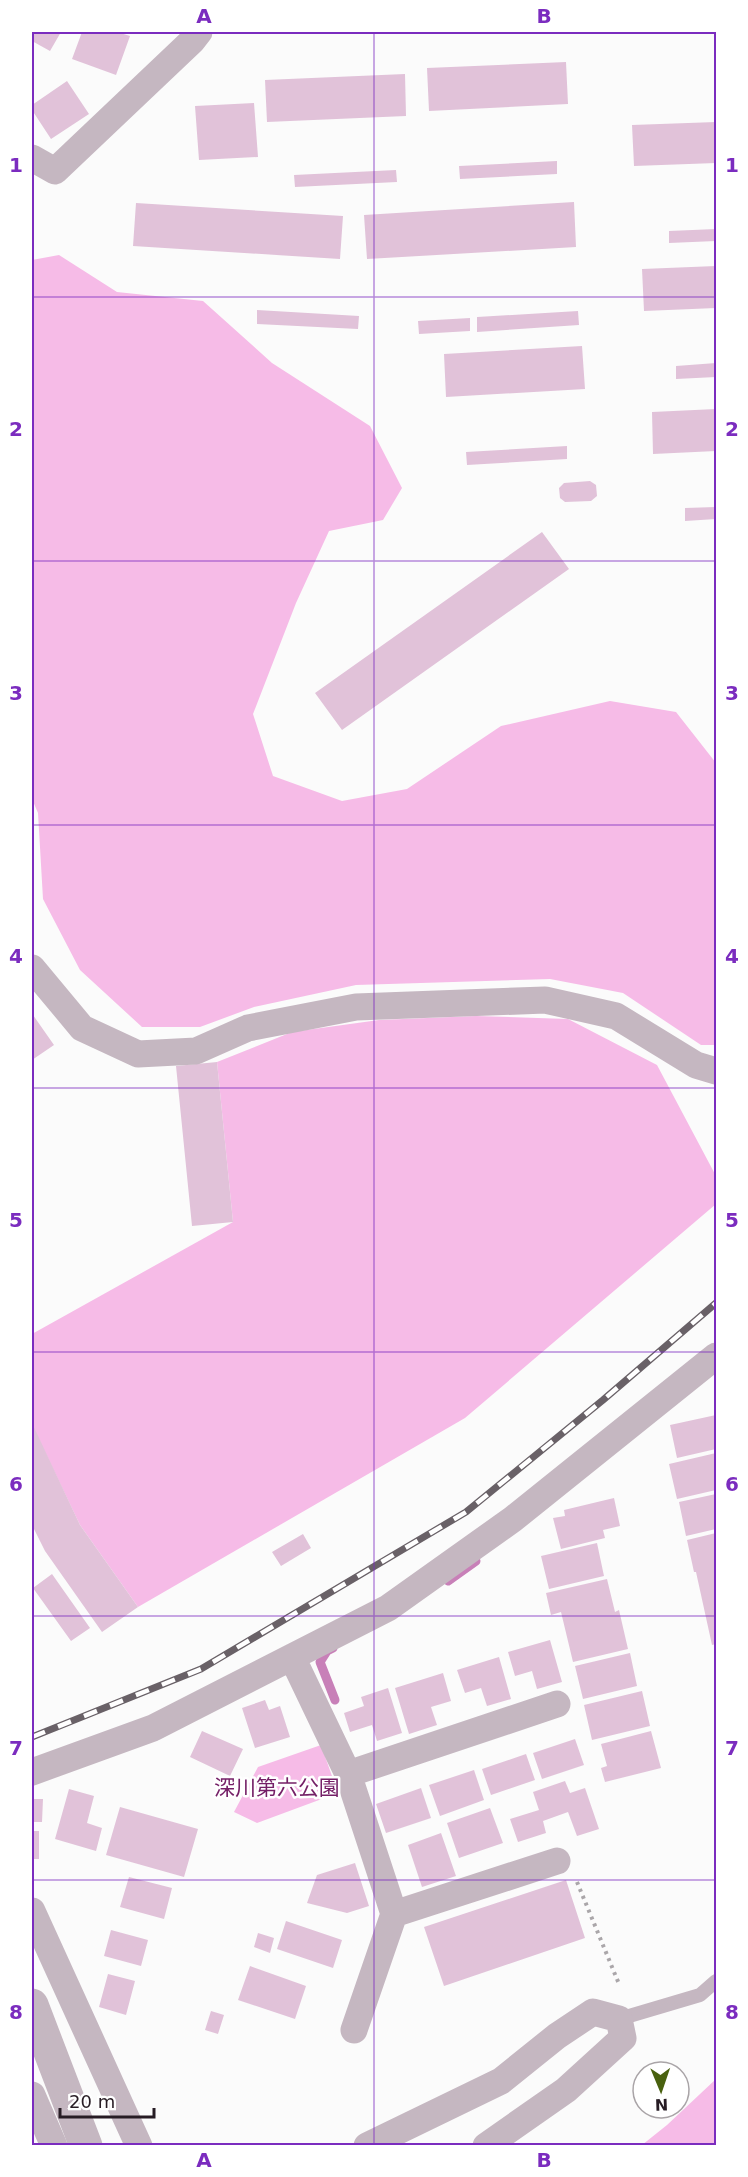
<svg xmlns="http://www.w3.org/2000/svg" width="748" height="2177" viewBox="0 0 748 2177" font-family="'DejaVu Sans','Noto Sans JP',sans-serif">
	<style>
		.green { fill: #f6bbe7 }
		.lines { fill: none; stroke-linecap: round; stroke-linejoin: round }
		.stream { stroke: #c880b8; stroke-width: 9 }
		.building { fill: #e1c2d9 }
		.path { stroke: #aaa6a9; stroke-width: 4; stroke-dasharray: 3 4.5; stroke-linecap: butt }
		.service { stroke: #c5b7c1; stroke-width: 14 }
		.minor { stroke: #c5b7c1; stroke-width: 27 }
		.tertiary { stroke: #c5b7c1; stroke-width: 33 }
		.rail-casing { stroke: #696167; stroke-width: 7 }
		.rail { stroke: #fff; stroke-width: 4.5; stroke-dasharray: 14; stroke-linecap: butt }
		.grid { fill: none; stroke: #7b2cbf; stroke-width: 1.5; stroke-opacity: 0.55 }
		.labels { text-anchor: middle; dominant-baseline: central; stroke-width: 5; stroke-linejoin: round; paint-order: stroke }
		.park-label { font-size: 21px; fill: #752067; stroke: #fff }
		.neatline { fill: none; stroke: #7b2cbf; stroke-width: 2 }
		.grid-label { font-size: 20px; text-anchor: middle; font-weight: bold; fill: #7b2cbf }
	</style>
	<rect width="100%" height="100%" fill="#fbfbfb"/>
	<path class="green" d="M59,255L117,292L203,301L272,363L370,426L402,488L383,520L329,531L296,603L253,714L273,776L342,801L407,789L501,726L610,701L676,712L716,763V1045H701L623,993L550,979L356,985L254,1007L200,1027H142L80,970L43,899L38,813L32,799V260Z
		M476,1016L568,1019L657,1065L716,1176V1204L465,1418L138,1607L80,1525L34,1429L32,1421V1334L233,1222L217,1062L292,1032L379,1020Z
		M321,1745L338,1793L257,1823L234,1812L258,1767Z
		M716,2079V2145H642L667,2125Z"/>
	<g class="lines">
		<path class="stream" d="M448,1581L476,1561
			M333,1648L327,1651L320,1662L335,1700"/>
	</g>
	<path class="building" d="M32,32H61L50,51L32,41Z
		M82,32H117L130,36L116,75L72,59Z
		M566,62L568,104L429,111L427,68Z
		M405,74L406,116L267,122L265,80Z
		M67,81L89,114L51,139L32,110V105Z
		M254,103L258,157L199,160L195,106Z
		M716,122V163L634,166L632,125Z
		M557,161V174L460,179L459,166Z
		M396,170L397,182L295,187L294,175Z
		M574,202L576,247L367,259L364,215Z
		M136,203L343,216L340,259L133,246Z
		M716,229V241L669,243V231Z
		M716,266V308L644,311L642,269Z
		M257,310L359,316L358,329L257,324Z
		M578,311L579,325L477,332V317Z
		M470,318V331L419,334L418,321Z
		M582,346L585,389L446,397L444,354Z
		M716,363V377L676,379V366Z
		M716,409V451L653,454L652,412Z
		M567,446V459L467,465L466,452Z
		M590,481L596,485L597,496L591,501L565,502L560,498L559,488L564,483Z
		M716,507V519L685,521V508Z
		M542,532L569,569L342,730L315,693Z
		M33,1015L54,1045L32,1060V1016Z
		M217,1062L233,1222L192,1226L176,1066Z
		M716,1415V1449L677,1458L670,1425Z
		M32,1423L80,1525L138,1607L102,1632L45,1551L32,1525Z
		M716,1453V1490L677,1499L669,1464Z
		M716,1494V1529L686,1536L679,1502Z
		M614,1498L620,1526L603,1530L605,1538L561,1549L553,1518L565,1516L564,1510Z
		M716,1533V1644L712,1645L696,1572H694L687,1540Z
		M303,1534L311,1548L281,1566L272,1552Z
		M597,1543L604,1576L549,1589L541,1556Z
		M52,1574L90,1628L71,1641L33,1588Z
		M607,1579L615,1612L619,1610L628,1649L573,1662L561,1612L551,1615L546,1593Z
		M550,1640L562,1682L537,1689L532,1671L515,1676L508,1652Z
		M630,1653L637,1686L583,1699L575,1666Z
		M499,1657L511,1699L487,1706L481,1688L465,1693L457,1670Z
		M443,1673L451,1701L431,1707L437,1725L409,1734L395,1688Z
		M388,1688L402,1733L377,1741L372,1725L350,1732L344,1713L364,1706L361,1697Z
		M642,1691L650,1726L592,1740L584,1705Z
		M265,1700L269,1710L280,1706L290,1737L255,1748L242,1708Z
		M202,1731L243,1749L230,1776L190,1757Z
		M651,1731L661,1768L605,1782L601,1768L607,1766L601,1744Z
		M575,1739L584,1765L542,1779L533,1753Z
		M526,1754L535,1780L491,1795L482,1769Z
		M474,1770L484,1800L440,1816L429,1785Z
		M565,1781L570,1793L585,1788L599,1829L577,1836L568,1812L543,1821L546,1833L518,1842L510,1819L539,1810L533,1792Z
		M421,1788L431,1818L386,1833L376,1804Z
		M69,1789L94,1796L87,1823L102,1828L96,1851L55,1839Z
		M32,1799H43L42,1822H32Z
		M120,1807L198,1829L184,1877L106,1855Z
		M490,1808L503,1843L459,1858L447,1823Z
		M32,1831H39V1859H32Z
		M441,1833L456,1876L422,1887L408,1845Z
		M355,1863L369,1906L347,1913L307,1903L317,1875Z
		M129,1877L172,1888L164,1919L120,1907Z
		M566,1880L585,1938L444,1986L424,1927Z
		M286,1921L342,1940L333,1968L277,1949Z
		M111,1930L148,1940L141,1966L104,1956Z
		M258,1933L274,1938L270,1953L254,1947Z
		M250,1966L306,1986L295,2019L238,2000Z
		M108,1974L135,1981L126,2015L99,2007Z
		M211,2011L224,2015L218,2034L205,2030Z"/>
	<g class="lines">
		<path class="path" d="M577,1882L619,1984"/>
		<path class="service" d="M619,2019L700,1995L716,1981"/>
		<path class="minor" d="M32,158L55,171L192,41L199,32
			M32,968L82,1028L138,1054L196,1051L248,1028L356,1007L545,1000L616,1016L696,1065L716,1071
			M292,1657L348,1774L394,1914L557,1861
			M32,1772L153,1728L388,1608L513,1519L716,1356
			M348,1774L557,1704
			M32,1911L139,2146
			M354,2030L394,1914
			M32,2095L54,2146
			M367,2146L501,2081L557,2036L593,2012L619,2019L623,2038L566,2090L486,2146"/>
		<path class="tertiary" d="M32,2005L86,2146"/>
		<defs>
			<path id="rail" d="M32,1737L201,1669L466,1512L603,1400L716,1303"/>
		</defs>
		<use href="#rail" class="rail-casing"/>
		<use href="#rail" class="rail"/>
	</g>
	<path class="grid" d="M374,32V2146M32,297H716M32,561H716M32,825H716M32,1088H716M32,1352H716M32,1616H716M32,1880H716"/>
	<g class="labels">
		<g class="park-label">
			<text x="277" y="1788">深川第六公園</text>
		</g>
	</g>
	<rect width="748" height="2177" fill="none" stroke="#ffffff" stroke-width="66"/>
	<g transform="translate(661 2090) rotate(178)"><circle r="28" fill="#ffffff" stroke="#a9a4a7" stroke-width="1.5"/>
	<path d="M0-4.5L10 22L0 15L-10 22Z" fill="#49610f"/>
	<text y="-9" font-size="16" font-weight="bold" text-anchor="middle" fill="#271c24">N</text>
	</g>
	<path d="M60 2108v9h94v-9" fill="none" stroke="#271c24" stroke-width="3"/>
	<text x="69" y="2108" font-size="18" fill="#271c24" stroke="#ffffff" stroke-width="4.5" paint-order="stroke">20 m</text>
	<rect x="33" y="33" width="682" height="2111" class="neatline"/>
	<g class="grid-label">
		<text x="204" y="23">A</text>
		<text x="544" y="23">B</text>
		<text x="16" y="172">1</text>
		<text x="732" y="172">1</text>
		<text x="16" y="436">2</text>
		<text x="732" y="436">2</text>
		<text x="16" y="700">3</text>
		<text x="732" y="700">3</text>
		<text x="16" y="963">4</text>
		<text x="732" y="963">4</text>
		<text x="16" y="1227">5</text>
		<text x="732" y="1227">5</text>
		<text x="16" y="1491">6</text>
		<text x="732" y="1491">6</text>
		<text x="16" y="1755">7</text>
		<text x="732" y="1755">7</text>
		<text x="16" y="2019">8</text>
		<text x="732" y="2019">8</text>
		<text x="204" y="2167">A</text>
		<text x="544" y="2167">B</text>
	</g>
</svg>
